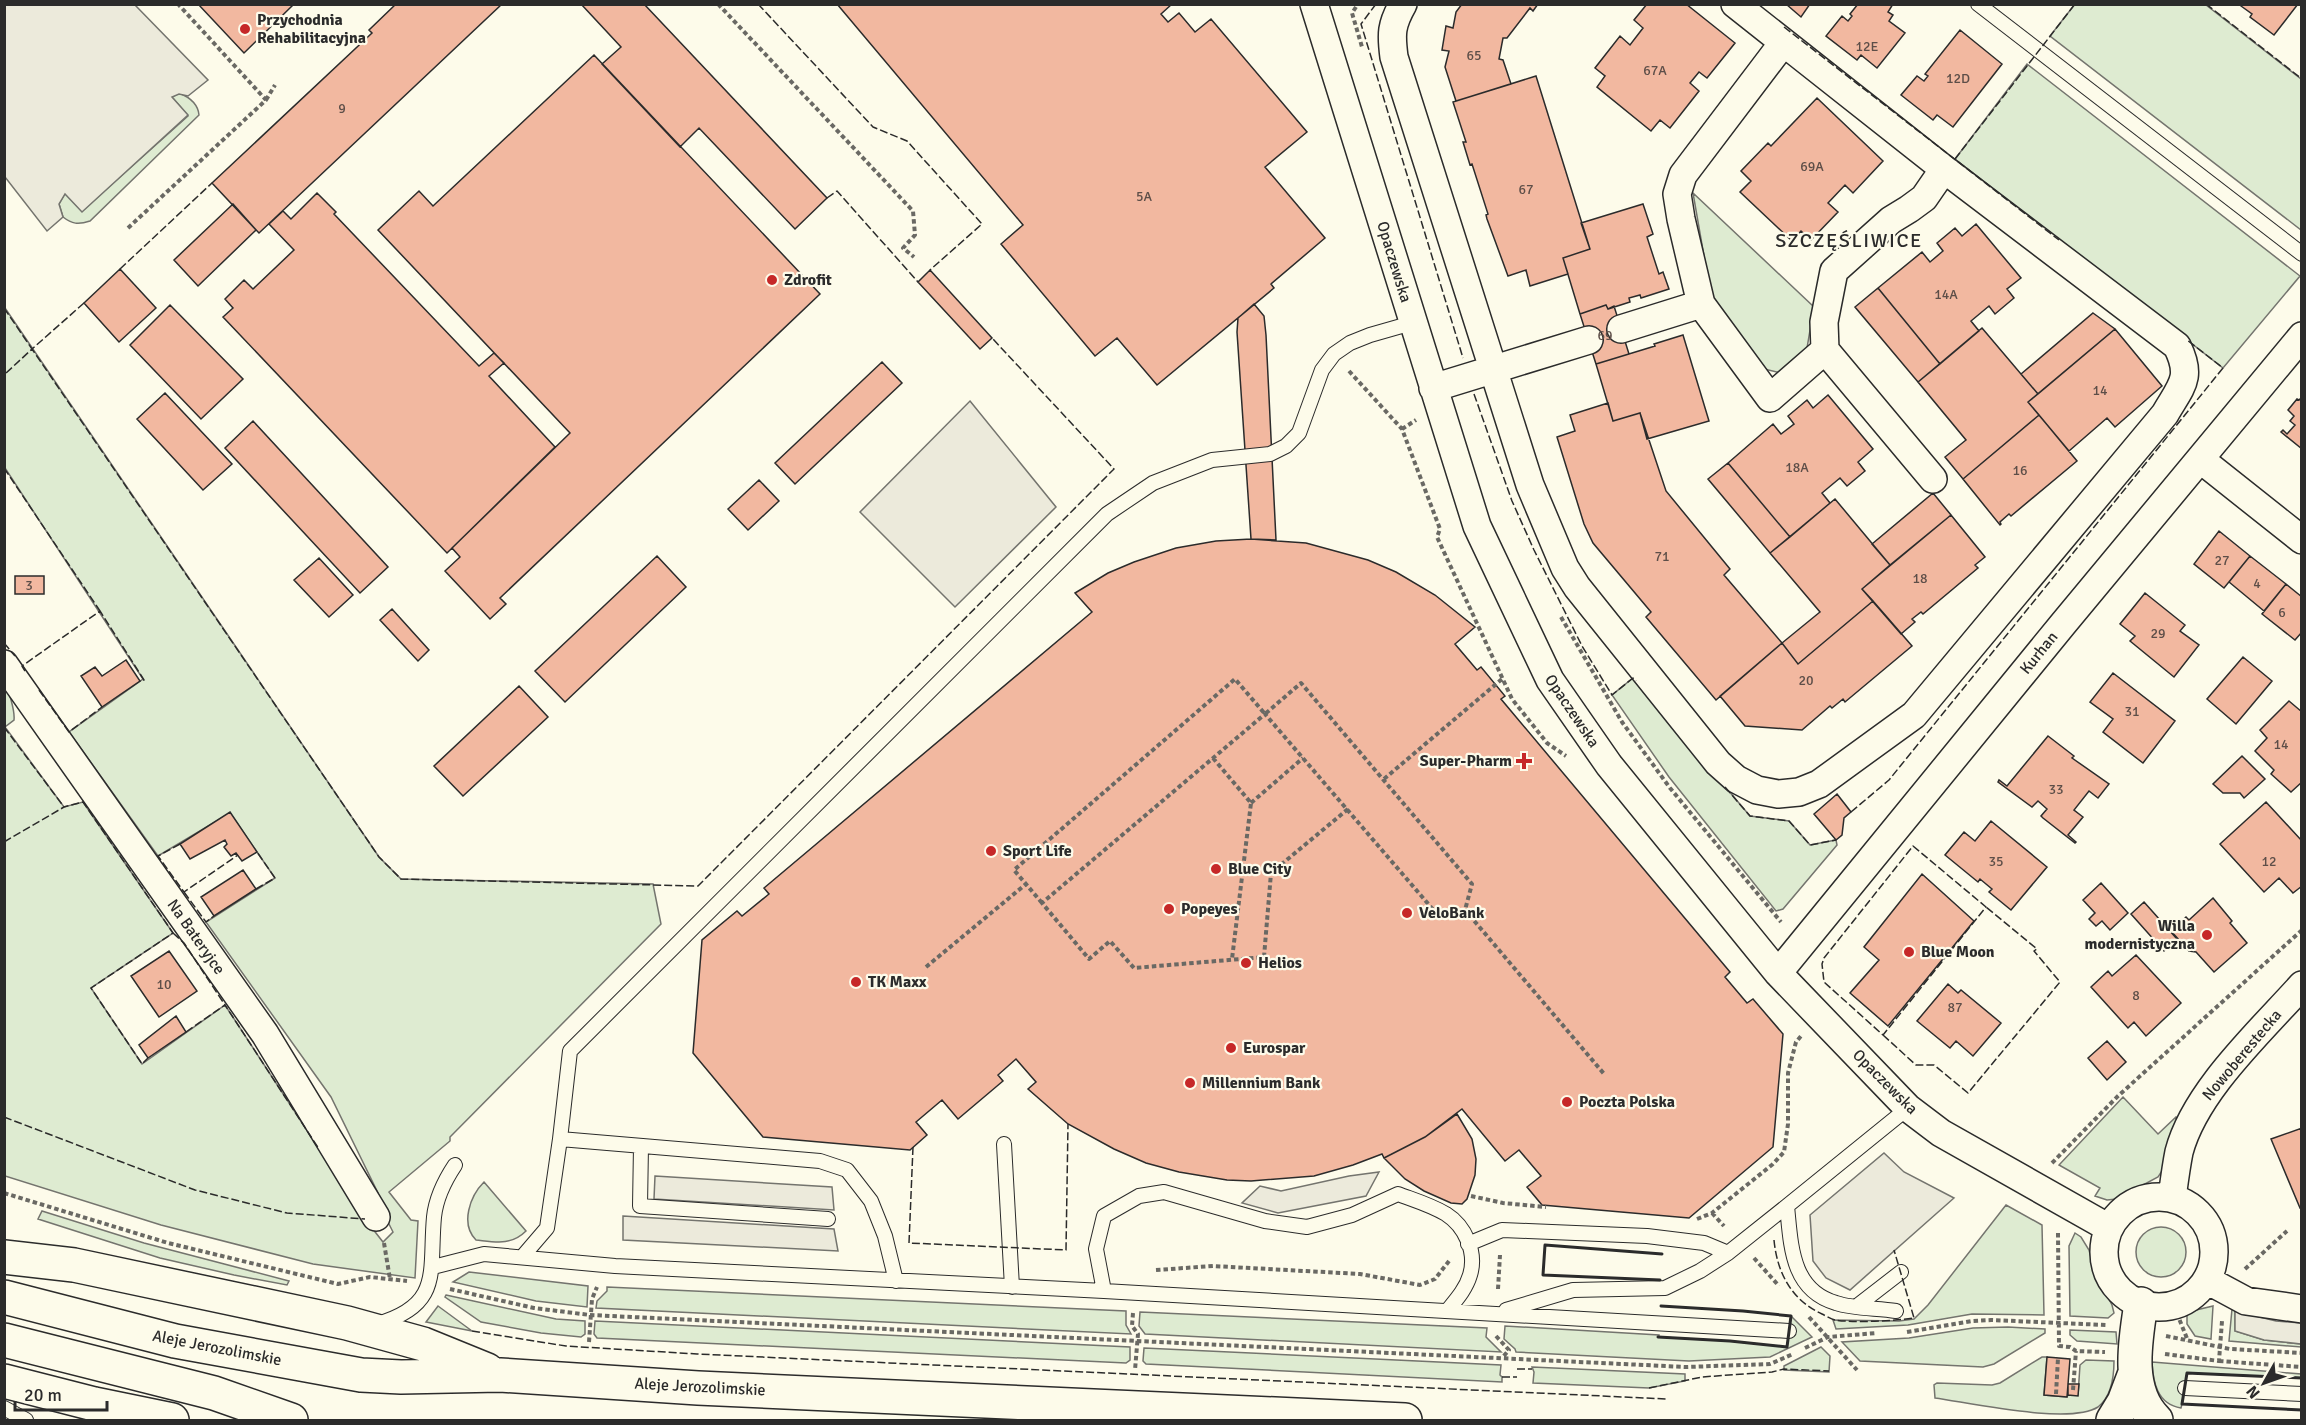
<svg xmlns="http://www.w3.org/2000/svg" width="2306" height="1425" viewBox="0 0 2306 1425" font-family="Signika,sans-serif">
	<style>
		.green { fill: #deebd1; stroke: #74746e; stroke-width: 1.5 }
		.parking { fill: #eceadb; stroke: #74746e; stroke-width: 1.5 }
		.building { fill: #f2b8a0; stroke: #2b2b2b; stroke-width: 1.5 }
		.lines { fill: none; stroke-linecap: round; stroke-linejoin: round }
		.service-casing { stroke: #2b2b2b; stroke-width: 16 }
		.minor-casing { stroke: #2b2b2b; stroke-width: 30 }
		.primary-casing { stroke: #2b2b2b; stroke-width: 36 }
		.path { stroke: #6a6964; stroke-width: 4; stroke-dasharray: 4.5 3; stroke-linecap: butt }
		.service { stroke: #fdfbea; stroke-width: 14 }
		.minor { stroke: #fdfbea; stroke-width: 27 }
		.primary { stroke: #fdfbea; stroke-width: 33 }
		.fence { stroke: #2b2b2b; stroke-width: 1.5; stroke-dasharray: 8 3; stroke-linecap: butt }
		.wall { stroke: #2b2b2b; stroke-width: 3 }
		.poi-dot { fill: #c62828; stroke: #fdfbea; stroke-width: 2 }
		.labels { text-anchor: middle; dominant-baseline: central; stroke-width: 4.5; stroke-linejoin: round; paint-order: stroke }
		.number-label { font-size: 14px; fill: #5d4e48 }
		.poi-label { font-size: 16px; font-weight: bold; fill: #2b2b2b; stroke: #fdfbea; text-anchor: start }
		.street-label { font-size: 16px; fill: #2b2b2b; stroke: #fdfbea }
		.quarter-label { font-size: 20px; letter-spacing: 1.5px; fill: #2b2b2b; stroke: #fdfbea }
	</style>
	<rect width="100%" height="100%" fill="#fdfbea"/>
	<path class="green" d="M2075,4L2206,5L2301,79V230L2050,36Z
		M2027,64L2300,276L2223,368L1955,159Z
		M179,93C189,97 198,104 199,115L90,221C78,225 72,224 63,217L59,204L65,193L82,211L188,116L172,97Z
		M1693,193L1814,307L1806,354L1785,374L1756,367L1712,302Z
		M5,308L379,857L401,879L653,884L661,924L450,1137V1141L389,1192L411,1220L418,1221L415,1278L313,1264L161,1225L5,1176L4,683C9,689 15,712 14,720L5,727L64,807L83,802L173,933L91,988L142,1064L225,1005L365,1219L383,1242L393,1232L380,1206L378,1193L331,1097L206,922L275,878L230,813L158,856L69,732L143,679L5,468Z
		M1633,678L1750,816L1789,821L1810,845L1836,840L1837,845L1783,909L1776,911L1669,777L1612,695Z
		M2123,1097L2158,1134L2176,1117L2180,1124L2166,1165L2158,1177L2117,1199L2107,1200L2095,1196L2100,1188L2059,1165Z
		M484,1182L526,1231C511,1246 495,1242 476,1240C460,1224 470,1196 484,1182Z
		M2006,1205L2042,1225L2044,1315L1972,1314L1908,1325L1836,1329L1833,1320L1899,1321L1914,1319L1928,1305Z
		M42,1211L144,1243L289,1281L287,1285L234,1275L160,1258L38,1219Z
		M2136 1252a25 25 0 1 1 50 0a25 25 0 1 1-50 0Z
		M2075,1233L2081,1237L2089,1250L2095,1273L2112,1305L2114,1313L2108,1318L2070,1316L2069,1246Z
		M469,1272L588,1286L587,1307L536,1301L453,1282Z
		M607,1287L1126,1311V1325L1131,1334L596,1308L597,1301L607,1291Z
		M446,1295L556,1319L585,1321V1334L581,1337L541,1333L481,1322L445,1297Z
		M438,1306L472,1331L426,1322Z
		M2213,1306L2211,1339L2195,1336L2187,1324V1315L2192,1311Z
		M2232,1309L2235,1311V1331L2264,1340L2301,1344V1347L2229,1341Z
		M1140,1312L1487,1328L1486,1337L1501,1352L1145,1334L1139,1326Z
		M1791,1316L1812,1337L1770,1357L1689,1361L1516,1352L1515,1349L1504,1339L1505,1326L1659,1335V1337L1730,1341L1787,1347Z
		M595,1321L1130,1347V1360L1126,1363L597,1338L594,1334Z
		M2008,1327L2045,1329V1333L1994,1364L1983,1367L1860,1361L1842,1342L1909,1338L1973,1328Z
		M2070,1330L2116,1332L2117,1344L2077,1341L2070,1335Z
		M1821,1347L1830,1356L1829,1372L1784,1370V1366Z
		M1144,1348L1501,1365L1500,1375L1502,1377V1382L1146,1364L1143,1361Z
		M2042,1357H2047L2044,1395L2067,1397L2068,1395H2078L2080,1365L2086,1360L2114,1361C2114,1377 2111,1397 2098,1407C2070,1425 1971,1403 1935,1398L1934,1385L1937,1383L1992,1385L2000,1383Z
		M2152,1362L2301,1374V1378L2187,1373L2182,1404L2181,1408C2157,1404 2153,1382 2152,1362Z
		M1532,1367L1685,1374V1381L1649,1388L1533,1383L1534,1372Z"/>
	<path class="parking" d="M5,4L135,5L208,80L188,96L179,94L172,97L188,115L82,212L65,194L59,204L63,217L47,231L5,177Z
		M970,401L1056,507L955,607L860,512Z
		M1884,1153L1904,1172L1954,1198L1850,1290L1826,1278L1813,1261L1810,1215Z
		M1379,1172L1366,1196L1278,1213L1242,1203L1260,1186L1281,1191L1349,1176Z
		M655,1176L832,1187L834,1210L654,1199Z
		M623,1216L834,1229L838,1251L623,1240Z
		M2235,1311L2276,1321L2301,1323V1344L2264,1340L2235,1331Z"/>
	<path class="building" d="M198,4H294L244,53Z
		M396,4H502L259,233L212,183L372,33L369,30Z
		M581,4H644L827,198L795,229L699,128L680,147L602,64L621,47Z
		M837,4H1172L1161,14L1168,22L1179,13L1195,32L1211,19L1307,132L1265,167L1325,238L1271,284L1274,288L1157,385L1117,338L1095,356L1001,244L1023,225Z
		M1462,4H1538L1533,11L1530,8L1507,38H1503L1499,59L1503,60L1511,84L1456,101L1445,67L1449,51L1442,50L1446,26L1453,28L1456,12Z
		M1647,4H1686L1735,43L1707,78L1699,72L1690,83L1699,91L1670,128L1660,120L1651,131L1597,87L1605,76L1595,68L1620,36L1630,45L1643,28L1634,20Z
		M1786,4H1810L1801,17Z
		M1858,4H1893L1888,12L1893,15L1889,21L1905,33L1877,68L1861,55L1857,60L1826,36L1842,16L1848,21L1852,16L1850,14Z
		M2243,4H2298L2274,35L2250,17L2252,14L2241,6Z
		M1960,30L2002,64L1953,127L1937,115L1933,120L1901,95L1917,76L1924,81L1928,76L1925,74Z
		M594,55L820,294L500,598L506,604L490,619L445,571L460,557L452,548L570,433L378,230L419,191L433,206Z
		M1536,76L1590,249L1563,258L1568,274L1530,286L1526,270L1508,276L1487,219L1486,215L1488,214L1472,164L1470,165L1463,142H1466L1453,102Z
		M1817,98L1883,161L1853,193L1845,185L1828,203L1838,212L1811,240L1801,231L1792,241L1740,192L1751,181L1741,171L1768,143L1771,146Z
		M317,193L336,212L334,214L479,366L494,353L504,363L489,376L555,447L447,553L223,317L233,308L225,299L244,280L253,289L294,250L269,224L283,211L291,219Z
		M233,204L256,230L198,286L174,260Z
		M1643,204L1653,234L1647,237L1659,274L1663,272L1669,289L1641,298L1640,295L1629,298L1630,302L1608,309L1606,305L1580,314L1563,258L1590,249L1581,223Z
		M1976,224L2021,278L2007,289L2014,298L1995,314L1989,306L1971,321L1979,331L1940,364L1878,288L1922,252L1930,262L1943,251L1937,243L1955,228L1962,236Z
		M120,269L156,308L119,342L84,303Z
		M930,270L992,338L980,349L918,282Z
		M1878,288L1940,364L1918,382L1855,307Z
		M1254,304L1264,316L1266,335L1276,540L1251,539L1237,332L1238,318Z
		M170,305L243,379L201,419L130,345Z
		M1606,305L1608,309L1614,306L1629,354L1596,364L1580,314Z
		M2093,313L2115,329L2038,394L2021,374Z
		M1982,328L2038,394L2028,402L2039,415L1963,479L1945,457L1966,440L1918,382Z
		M2115,329L2162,386L2115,427L2107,418L2069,451L2028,402Z
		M1683,335L1709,421L1647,439L1640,413L1613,421L1596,364L1655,346L1654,344Z
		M882,362L902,383L795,484L775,463Z
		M165,393L232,464L203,490L137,419Z
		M1828,395L1873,449L1858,462L1865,471L1847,486L1840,478L1822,493L1830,503L1790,537L1728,463L1773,424L1781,434L1794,424L1788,416L1807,400L1813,408Z
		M2302,397V449L2281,432L2283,430L2287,434L2295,425L2290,421L2294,416L2288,410L2297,399L2299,400Z
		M1608,403L1613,421L1640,413L1666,491L1730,569L1724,575L1782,643L1716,700L1646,617L1651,612L1593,543L1584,524L1557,437L1575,431L1570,415Z
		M2039,415L2077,461L2011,516L2009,514L2000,522L2001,524L2000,525L1963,479Z
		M253,421L388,567L360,593L225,448Z
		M1728,463L1790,537L1770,553L1708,479Z
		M759,480L779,501L748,530L728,509Z
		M1933,493L1951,515L1890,565L1872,544Z
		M1835,499L1890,565L1862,589L1873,601L1798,664L1782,643L1820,612L1770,553Z
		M1951,515L1985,557L1975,565L1978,568L1923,614L1921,612L1912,619L1915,622L1901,634L1862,589Z
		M2219,531L2250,556L2224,588L2194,564Z
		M1251,539L1306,543L1368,560L1396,572L1435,595L1475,627L1455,644L1477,670L1481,667L1505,696L1501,699L1730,972L1725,977L1747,1003L1753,999L1783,1034L1773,1147L1689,1218L1542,1205L1527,1187L1541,1176L1519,1150L1505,1161L1462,1109L1425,1137L1384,1158L1382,1154L1353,1165L1314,1176L1251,1181L1227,1180L1179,1172L1146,1163L1114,1149L1068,1124L1028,1089L1036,1082L1016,1059L998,1075L1003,1081L958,1119L942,1100L916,1122L927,1135L910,1150L763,1137L693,1053L702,940L737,911L742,916L769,894L764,888L1092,612L1075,593L1108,573L1134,562L1176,548L1216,541Z
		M657,556L686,587L565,702L535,671Z
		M2250,556L2286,584L2264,611L2229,582Z
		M319,558L353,595L329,617L294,580Z
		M15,576H44V594H15Z
		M2286,584L2302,597V632L2295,640L2262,614Z
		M2145,593L2185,625L2180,631L2199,645L2174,677L2130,641L2135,636L2120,624Z
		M1873,601L1912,646L1845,702L1843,699L1832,708L1830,706L1802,730L1745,726L1720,696L1782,643L1798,664Z
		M392,609L429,650L418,661L380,620Z
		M2243,657L2272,681L2236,724L2207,699Z
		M126,660L140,681L102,707L81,676L95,667L102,676Z
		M2113,673L2175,721L2143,763L2103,732L2113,719L2090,702Z
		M519,686L548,717L463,796L434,766Z
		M2289,701L2302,712V782L2291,792L2271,774L2274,770L2255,751L2267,738L2260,730Z
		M2048,736L2074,756L2072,758L2109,784L2098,798L2089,791L2074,810L2083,817L2068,835L2076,842L2075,843L2043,818L2041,816L2047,809L2038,801L2032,807L1998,782L1999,780L2007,786Z
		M2242,756L2265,779L2244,798L2240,793H2223L2213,784Z
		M1837,794L1851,812L1844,818L1842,835L1836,840L1814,814Z
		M2266,802L2302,841V886L2293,893L2279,878L2264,892L2220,844Z
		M230,812L257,852L242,861L236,853L231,856L224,847L227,844L225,840L190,859L180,844Z
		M1991,821L2047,867L2011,910L1989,892L1992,889L1980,879L1978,882L1945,855L1964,832L1975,841Z
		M243,870L256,889L214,916L201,897Z
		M1922,874L1974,921L1888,1026L1850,993L1879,960L1864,947Z
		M2101,883L2128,913L2110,930L2102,921L2096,926L2089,919L2095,913L2083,900Z
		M2213,898L2232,921L2230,923L2247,943L2214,972L2196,952L2189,951L2171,931L2186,917L2189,920Z
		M2144,902L2177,939L2164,951L2131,914Z
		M169,951L197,991L159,1017L131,976Z
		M2136,955L2181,1003L2146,1036L2134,1022L2128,1028L2091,987L2108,971L2112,976Z
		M1948,984L1958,993L1961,990L2001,1023L1973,1056L1956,1041L1950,1048L1917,1021Z
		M176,1016L186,1032L148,1058L139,1045Z
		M2107,1041L2126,1062L2107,1080L2088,1058Z
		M1457,1114L1472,1139L1476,1159L1475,1175L1467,1199L1462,1204L1451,1203L1424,1191L1405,1179L1384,1158L1425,1137Z
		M2302,1128V1207L2300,1208L2271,1139Z
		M2047,1357L2070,1359L2067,1397L2044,1395Z
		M2068,1384H2079L2078,1396L2068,1395Z"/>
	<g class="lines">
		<defs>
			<path id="service" d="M1978,4L2302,254
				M560,1139L820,1161L847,1170L871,1201L885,1236L896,1281
				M1004,1144L1012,1287
				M641,1146L640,1206L828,1219
				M1787,1206C1791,1245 1791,1290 1836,1303C1854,1309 1877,1308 1896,1311
				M1468,1244L1502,1230L1528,1231L1647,1236L1704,1243L1728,1253
				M523,1256L547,1228L560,1139L570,1051L1107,514L1153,483L1212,460L1270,454L1286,446L1299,433L1322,370L1334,354L1350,343L1370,335L1412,323
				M433,1267L484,1254L615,1266L1104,1291L1789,1331
				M1104,1291L1096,1249L1104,1216L1139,1196L1164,1192L1265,1221L1307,1227L1352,1215L1398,1194C1414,1200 1431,1205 1446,1214C1465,1226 1477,1252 1470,1275C1466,1289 1456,1300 1447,1311
				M1857,1306L1901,1272
				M1506,1310L1573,1290L1665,1288L1700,1271L1728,1253L1787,1206L1908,1108
				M377,1324C443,1305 429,1271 434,1217C436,1198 445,1180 455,1165
				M2185,1388L2302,1394
				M4,1408L26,1420"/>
			<path id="minor" d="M1314,4L1477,526L1550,680L1609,765L1778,973L1908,1108L1941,1133L2109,1228
				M1403,4C1391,25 1391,34 1394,57L1530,485L1565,568L1577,587L1718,763L1736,779L1757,790L1778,794L1799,792L1819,784L1914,715L2165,414C2181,386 2193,378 2177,346L1944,169L1735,4
				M1783,43L1683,175L1677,194L1681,219L1701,304L1770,398L1825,350
				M1621,329L1701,304
				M1433,388L1589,340
				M2200,459L2302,540
				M1933,479L1825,350L1824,322L1834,271L1891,220L1909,209L1924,198L1944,169
				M4,664L265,1034L376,1217
				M1778,973L2063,624L2302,336
				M2104 1252a55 55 0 1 1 110 0a55 55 0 1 1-110 0Z
				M2172,1198C2174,1183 2176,1167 2179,1152C2195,1091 2261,1031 2302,985
				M2207,1280L2246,1301L2302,1309"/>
			<path id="primary" d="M4,1257L74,1265L347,1323L423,1344L487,1370
				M4,1297L175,1341L361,1375L401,1377L500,1375L698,1388L1405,1420
				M2141,1304C2135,1342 2126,1391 2156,1420
				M4,1340L214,1393L291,1420
				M4,1381L94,1404L172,1420
				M2113,1420L2124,1402L2135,1373"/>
		</defs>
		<use href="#service" class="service-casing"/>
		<use href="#minor" class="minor-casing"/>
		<use href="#primary" class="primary-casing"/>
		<path class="path" d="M718,4L913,211L915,235L903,248L914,257
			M1356,7L1352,13L1362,47
			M266,100L275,85
			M128,228L266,100L178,4
			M1349,371L1402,429L1440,529L1437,537L1512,699L1547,743L1566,756
			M1402,429L1416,420
			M1561,617L1622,722L1670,788L1781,922
			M1213,758L1251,803L1232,959
			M1384,779L1502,679
			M1251,803L1303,758
			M1348,809L1271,873L1264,957L1134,968L1110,941L1089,959L1042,903L1265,714L1436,913L1465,910L1605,1075
			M1042,903L1014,870L1235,679L1265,714L1301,683L1472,884L1465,910
			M926,967L1026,884
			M2052,1163L2118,1096L2302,930
			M4,1193L168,1243L338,1284L370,1277L407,1281
			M1471,1196L1503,1203L1546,1207
			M1712,1213L1724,1226
			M1697,1219L1712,1213L1773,1164L1784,1152L1788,1124V1073L1796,1042L1801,1036
			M2058,1233L2059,1346L2070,1347L2076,1351L2105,1352
			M384,1243L390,1279
			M1754,1258L1779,1286
			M2245,1269L2287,1231
			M1156,1270L1213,1266L1360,1274L1420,1285L1435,1279L1449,1261
			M450,1289L534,1308L590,1315L1686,1367L1770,1364L1793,1354
			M1498,1289L1500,1255
			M2174,1306L2188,1341
			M1133,1313L1132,1326L1138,1334L1135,1370
			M1809,1317L1857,1370
			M1907,1332L1972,1321L1991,1320L2106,1325
			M1496,1336L1509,1350L1502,1358
			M2166,1336L2230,1349L2302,1353
			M589,1342L592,1299L597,1287
			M1805,1348L1828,1337L1876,1333
			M2165,1354L2219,1361L2222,1321
			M2219,1361L2302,1367
			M2073,1390L2076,1351
			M2056,1394L2058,1358"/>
		<use href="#service" class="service"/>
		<use href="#minor" class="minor"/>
		<use href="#primary" class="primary"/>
		<path class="fence" d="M758,4L873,127L907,141L982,224L930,270
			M1376,4L1361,24L1463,358
			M2206,4L2302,79
			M1784,27L2059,240
			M1955,159L2075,4
			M827,198L837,191L918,282
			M120,269L212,183
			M84,303L32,349L379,857L401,879L698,886L1114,469L992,338
			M4,308L32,349L4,375
			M1474,394L1512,501L1534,550L1582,646L1612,695L1633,678L1636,681
			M4,468L100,611
			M4,643L15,656
			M25,671L22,666L100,611L144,680L140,681
			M39,690L69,732L102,707
			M4,727L64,807
			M1725,787L1750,816L1789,821L1810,845L1836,840
			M1851,812L1889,780L2223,368L2187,340
			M4,842L64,807L83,802L173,933L91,988L142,1064L148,1058
			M180,844L158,856L184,892L238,855
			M1913,846L1986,907L1883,1035L1824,982L1822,964L1824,958Z
			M256,889L275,878L257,852
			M184,892L206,922L214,916
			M173,933L184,943L225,1005
			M186,1032L225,1005L319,1149
			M1883,1035L1916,1065H1934L1968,1093L2060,982L2034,951L2037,949L1986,907
			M4,1117L195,1190L287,1213L365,1219
			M913,1147L909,1243L1066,1250L1068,1124
			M1774,1240C1777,1272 1791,1300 1822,1314C1826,1316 1831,1319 1835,1320C1853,1323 1896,1321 1914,1318L1894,1250
			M472,1331L566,1346L697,1354L1667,1399
			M1517,1369H1532
			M1502,1377H1517
			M1649,1388L1702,1377L1772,1372L1784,1369L1829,1371"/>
		<path class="wall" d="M1660,1280L1543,1275L1545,1245L1662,1254
			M1658,1337L1730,1341L1787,1347L1791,1316L1743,1311L1661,1306
			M2302,1378L2187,1373L2182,1404L2302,1410"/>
	</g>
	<g class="poi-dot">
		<circle cx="245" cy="29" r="6"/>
		<circle cx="772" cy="280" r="6"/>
		<path d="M1521 752h6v6h6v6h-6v6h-6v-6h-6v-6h6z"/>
		<circle cx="991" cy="851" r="6"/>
		<circle cx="1216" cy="869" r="6"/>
		<circle cx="1169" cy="909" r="6"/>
		<circle cx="1407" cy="913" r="6"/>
		<circle cx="2207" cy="935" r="6"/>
		<circle cx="1909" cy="952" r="6"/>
		<circle cx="1246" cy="963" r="6"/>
		<circle cx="856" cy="982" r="6"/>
		<circle cx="1231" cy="1048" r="6"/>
		<circle cx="1190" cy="1083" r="6"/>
		<circle cx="1567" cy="1102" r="6"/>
	</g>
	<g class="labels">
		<g class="number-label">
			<text x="1867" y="46">12E</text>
			<text x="1474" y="55">65</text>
			<text x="1655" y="70">67A</text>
			<text x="1958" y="78">12D</text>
			<text x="342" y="108">9</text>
			<text x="1812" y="166">69A</text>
			<text x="1526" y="189">67</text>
			<text x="1144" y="196">5A</text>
			<text x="1946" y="294">14A</text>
			<text x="1605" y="335">69</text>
			<text x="2100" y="390">14</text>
			<text x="1797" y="467">18A</text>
			<text x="2020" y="470">16</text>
			<text x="1662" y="556">71</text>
			<text x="2222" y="560">27</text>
			<text x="1920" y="578">18</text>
			<text x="2257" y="583">4</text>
			<text x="29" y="585">3</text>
			<text x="2282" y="612">6</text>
			<text x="2158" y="633">29</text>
			<text x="1806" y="680">20</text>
			<text x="2132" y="711">31</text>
			<text x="2281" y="744">14</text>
			<text x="2056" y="789">33</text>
			<text x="1996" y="861">35</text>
			<text x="2269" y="861">12</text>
			<text x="164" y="984">10</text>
			<text x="2136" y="995">8</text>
			<text x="1955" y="1007">87</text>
		</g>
		<g class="poi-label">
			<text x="257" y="20">Przychodnia<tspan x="257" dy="18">Rehabilitacyjna</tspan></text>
			<text x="784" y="280">Zdrofit</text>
			<text x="1512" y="761" text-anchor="end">Super-Pharm</text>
			<text x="1003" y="851">Sport Life</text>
			<text x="1228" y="869">Blue City</text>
			<text x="1181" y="909">Popeyes</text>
			<text x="1419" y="913">VeloBank</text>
			<text x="2195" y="926" text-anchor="end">Willa<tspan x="2195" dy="18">modernistyczna</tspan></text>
			<text x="1921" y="952">Blue Moon</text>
			<text x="1258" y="963">Helios</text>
			<text x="868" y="982">TK Maxx</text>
			<text x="1243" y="1048">Eurospar</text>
			<text x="1202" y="1083">Millennium Bank</text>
			<text x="1579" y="1102">Poczta Polska</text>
		</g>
		<g class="street-label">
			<text transform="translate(1394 262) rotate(73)">Opaczewska</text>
			<text transform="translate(2039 653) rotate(-51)">Kurhan</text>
			<text transform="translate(1572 711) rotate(56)">Opaczewska</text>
			<text transform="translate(196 937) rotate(55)">Na Bateryjce</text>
			<text transform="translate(2242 1055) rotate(-50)">Nowoberestecka</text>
			<text transform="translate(1885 1082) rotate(45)">Opaczewska</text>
			<text transform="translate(217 1348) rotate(11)">Aleje Jerozolimskie</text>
			<text transform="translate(700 1387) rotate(3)">Aleje Jerozolimskie</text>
		</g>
		<g class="quarter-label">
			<text x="1849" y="240">SZCZĘŚLIWICE</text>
		</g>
	</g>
	<rect width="2306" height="1425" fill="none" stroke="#2b2b2b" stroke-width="12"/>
	<g transform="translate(2264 1383) rotate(230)" stroke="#fdfbea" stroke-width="4.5" paint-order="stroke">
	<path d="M0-4.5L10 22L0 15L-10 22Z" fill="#2b2b2b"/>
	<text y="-9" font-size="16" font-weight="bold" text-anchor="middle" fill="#2b2b2b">N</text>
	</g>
	<path d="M15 1401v9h92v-9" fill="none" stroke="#2b2b2b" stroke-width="3"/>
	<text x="24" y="1401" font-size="18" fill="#2b2b2b" stroke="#fdfbea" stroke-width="4.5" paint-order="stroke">20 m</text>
</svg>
